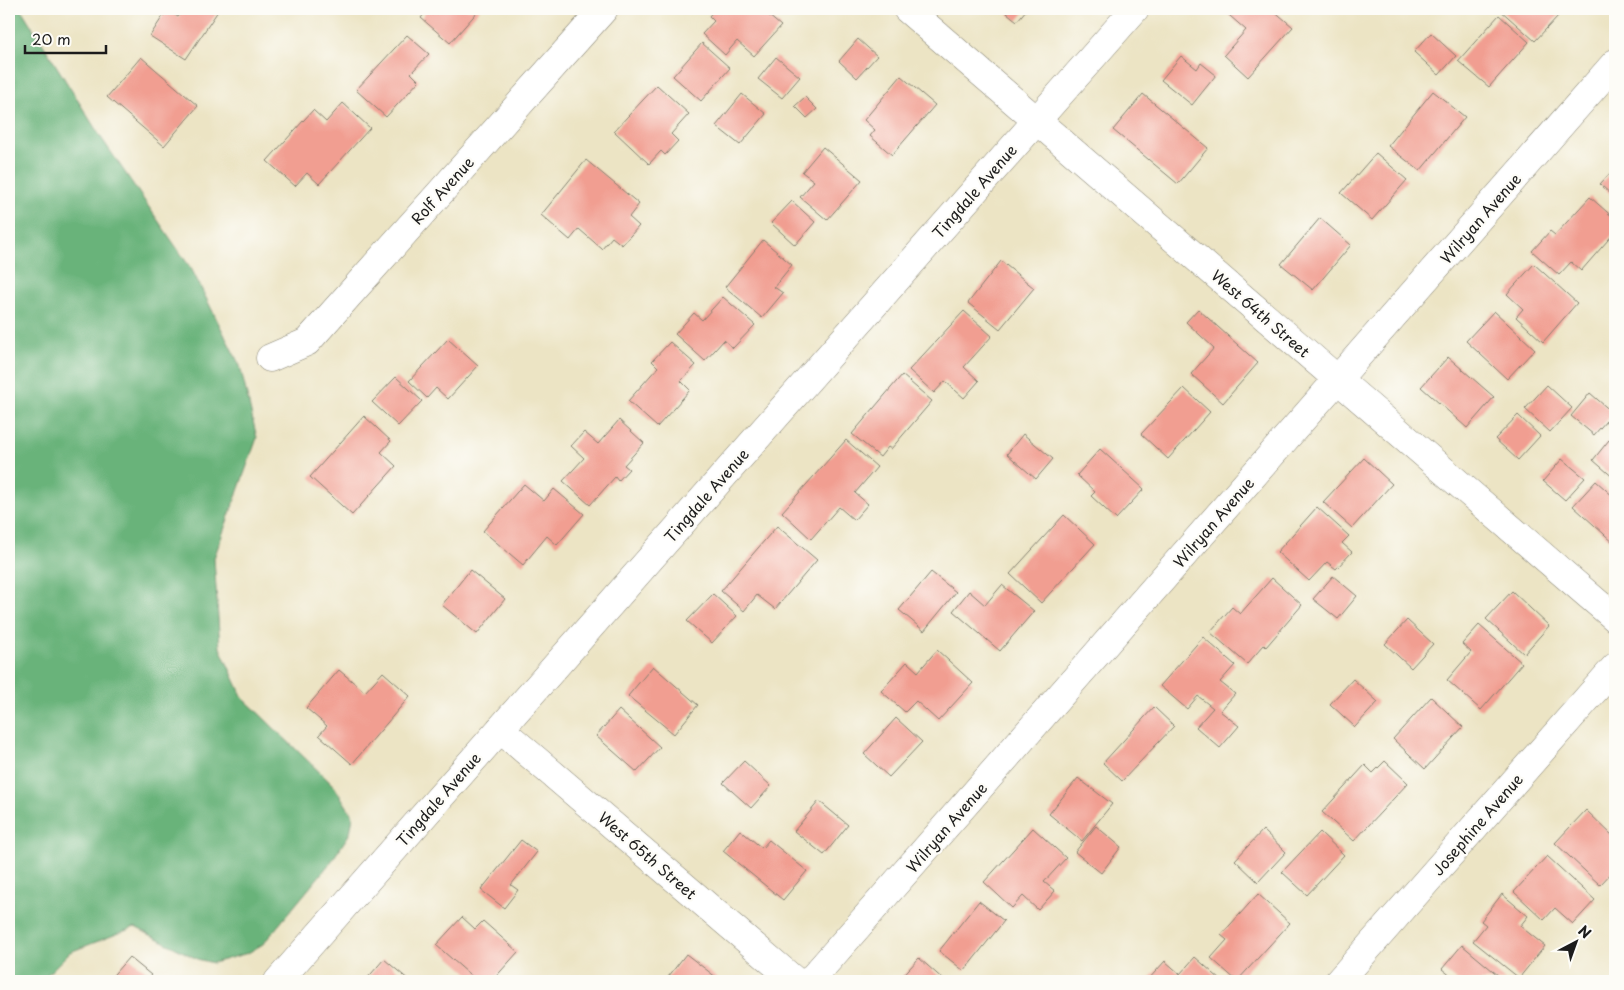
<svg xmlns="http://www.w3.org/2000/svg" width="1624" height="990" viewBox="0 0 1624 990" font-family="'Playpen Sans',sans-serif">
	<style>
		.forest { fill: #69b37a; stroke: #42684b }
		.building { fill: #f19e91 }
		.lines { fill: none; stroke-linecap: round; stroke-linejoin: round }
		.street-casing { stroke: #848070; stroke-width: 29 }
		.street { stroke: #fff; stroke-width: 28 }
		.labels { text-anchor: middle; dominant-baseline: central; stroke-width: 4.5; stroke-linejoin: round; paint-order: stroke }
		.street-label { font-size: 15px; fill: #1c1c1c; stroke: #fdfcf7 }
	</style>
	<rect width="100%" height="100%" fill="#fdfcf7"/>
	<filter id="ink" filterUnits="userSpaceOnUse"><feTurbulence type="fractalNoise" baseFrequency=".02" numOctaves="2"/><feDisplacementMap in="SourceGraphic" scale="10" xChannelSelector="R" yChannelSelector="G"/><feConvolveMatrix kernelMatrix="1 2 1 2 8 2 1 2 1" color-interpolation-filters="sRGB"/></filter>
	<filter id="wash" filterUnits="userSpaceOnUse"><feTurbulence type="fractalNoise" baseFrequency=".0096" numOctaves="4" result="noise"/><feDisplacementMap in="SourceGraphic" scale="20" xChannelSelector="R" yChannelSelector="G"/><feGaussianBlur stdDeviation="1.12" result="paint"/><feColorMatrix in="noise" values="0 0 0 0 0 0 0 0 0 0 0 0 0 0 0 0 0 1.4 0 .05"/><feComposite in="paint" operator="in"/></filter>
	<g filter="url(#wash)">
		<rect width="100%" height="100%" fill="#ece4c4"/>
		<path class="forest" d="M9,9H21L100,136L192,270L240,366L257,438L214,558L220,648L243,698L334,786L353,816L350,833L331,862L263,944L248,953L213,963L197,959L135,927L70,952L41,981H9Z"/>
		<g id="blocks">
			<path class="building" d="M184,9H215L218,11L186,59L150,36L167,10L178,17Z
				M428,9H480L450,43L421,18Z
				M715,9H761L781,26L754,56L737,41L725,55L702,34L714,21L709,16Z
				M1002,9H1027L1017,21Z
				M1222,9H1272L1293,27L1248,77L1224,55L1246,30Z
				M1499,9H1561L1556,14L1558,16L1535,41Z
				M1499,15L1529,42L1489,87L1458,61Z
				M1431,33L1456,56L1439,75L1414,52Z
				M407,35L429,54L411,73L419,81L386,117L356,90Z
				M858,39L877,56L857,78L839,61Z
				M702,43L730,68L701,101L673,76Z
				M1181,56L1197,69L1201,63L1216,75L1192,105L1161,80Z
				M141,57L198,106L164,146L107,97Z
				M776,57L800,77L782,98L758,79Z
				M901,76L935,105L892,155L870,136L875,130L864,120Z
				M657,85L689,114L671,134L678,141L665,155L661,151L649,164L614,131Z
				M1433,91L1465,117L1420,171L1388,146Z
				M742,94L766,114L740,145L716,126Z
				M1143,94L1208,148L1178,184L1113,130Z
				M805,97L817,109L807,118L795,106Z
				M343,103L370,128L319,184L307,173L295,186L267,161L313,110L326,122Z
				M823,147L862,180L827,220L800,197L814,181L802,172Z
				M1376,153L1407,180L1372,220L1341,193Z
				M586,160L639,204L629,217L639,226L622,245L612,237L602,249L579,229L570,240L541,215Z
				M1615,168V198L1600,184Z
				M1590,197L1615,219V232L1581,271L1571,262L1559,275L1532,251L1550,231L1555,235Z
				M792,201L815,222L795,245L771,223Z
				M1320,218L1351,245L1313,290L1281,264Z
				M763,240L792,265L774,287L783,293L762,318L725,287Z
				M1001,261L1034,288L1000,329L968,303Z
				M1534,264L1577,303L1543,342L1516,317L1523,309L1507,294Z
				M723,297L755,325L733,348L724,340L705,361L675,334L694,313L702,320Z
				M1198,309L1258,363L1223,403L1191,374L1214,348L1186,322Z
				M964,311L992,336L964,367L979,381L964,398L945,381L934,393L909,370Z
				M1494,311L1535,349L1507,379L1466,341Z
				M448,339L478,366L448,399L436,388L427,398L409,381Z
				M670,342L696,365L681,381L690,390L657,427L628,401L658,367L652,361Z
				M1448,357L1494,397L1467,428L1421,387Z
				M902,375L932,401L891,449L888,447L880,457L852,434Z
				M396,377L422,401L398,426L372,402Z
				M1547,385L1572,408L1550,432L1525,409Z
				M1184,388L1210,412L1168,459L1141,434Z
				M1590,393L1613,413L1594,435L1571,416Z
				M1518,415L1540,436L1518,460L1495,439Z
				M364,416L391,441L381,452L396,466L352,515L310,477Z
				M619,420L644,443L624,465L629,469L618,481L615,477L590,505L563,481L584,458L571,446L584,432L598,444Z
				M1023,434L1053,459L1036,479L1007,454Z
				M846,440L877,467L855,493L868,504L854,520L839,507L811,539L782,512Z
				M1609,440L1615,446V479L1593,460Z
				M1100,449L1144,489L1116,519L1091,496L1095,492L1077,475Z
				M1364,458L1392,484L1352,528L1323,502Z
				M1562,459L1585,478L1565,500L1543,481Z
				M1596,481L1615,498V544L1573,506Z
				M524,484L544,501L554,489L584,514L557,545L547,536L523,565L483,531Z
				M1317,507L1349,536L1342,543L1352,552L1336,569L1327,562L1309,581L1277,552Z
				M1064,515L1095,544L1041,603L1010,574Z
				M777,526L817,560L775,609L757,595L744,611L721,591Z
				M470,570L505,599L477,634L442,605Z
				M931,572L956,592L924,631L899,610Z
				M1333,576L1357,596L1338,619L1313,599Z
				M1272,578L1302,605L1266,647L1264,645L1247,664L1210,632L1232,607L1240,614Z
				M1002,585L1034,611L1000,651L953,611L969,591L985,605Z
				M1512,591L1549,626L1524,654L1486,619Z
				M713,594L737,616L712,643L687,621Z
				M1407,620L1433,644L1411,668L1385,644Z
				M1479,625L1522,663L1481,710L1447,680L1471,652L1462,644Z
				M1203,637L1235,665L1220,682L1235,694L1220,711L1239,726L1220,748L1196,727L1213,708L1198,696L1187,709L1160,686Z
				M937,650L973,683L938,721L916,701L905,712L881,691L907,662L918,672Z
				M653,666L698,705L674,734L628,696Z
				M339,670L365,692L383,672L410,696L352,764L319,735L327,726L306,708Z
				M1353,679L1378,702L1355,727L1330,704Z
				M1431,697L1463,727L1425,769L1393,739Z
				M1154,707L1174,726L1122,781L1103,763Z
				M619,710L660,747L637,772L596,736Z
				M896,718L922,742L889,777L864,754Z
				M744,761L771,786L751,808L723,783Z
				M1385,761L1408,783L1354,841L1322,812L1365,765L1373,773Z
				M1078,778L1112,804L1082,841L1049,814Z
				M819,801L848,825L824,855L794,831Z
				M1586,810L1615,838V869L1600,885L1555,843Z
				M1096,826L1121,847L1101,873L1075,852Z
				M1033,828L1066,858L1044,882L1055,891L1038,910L1023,896L1012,908L984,882Z
				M740,830L762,848L769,840L807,871L783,900L723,851Z
				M1263,830L1286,852L1258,882L1235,860Z
				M1320,832L1344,855L1307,895L1282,872Z
				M521,840L537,852L511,885L518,890L504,908L481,890Z
				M1547,856L1595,900L1573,924L1555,908L1544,920L1514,892Z
				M1258,894L1290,923L1237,981L1211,958L1227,940L1221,935Z
				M1502,894L1528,916L1520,926L1545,946L1519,978L1473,941L1486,925L1481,921Z
				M979,901L1004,921L964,971L939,951Z
				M462,917L475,929L483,921L518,952L492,981H477L436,945Z
				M1462,945L1505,981H1457L1442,969Z
				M686,954L721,981H665Z
				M129,957L151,975L146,981H108Z
				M1195,957L1222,981H1147L1165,961L1180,974Z
				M919,958L945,981H898Z
				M384,959L410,981H365Z"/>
		</g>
	</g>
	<g filter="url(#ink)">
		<use href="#blocks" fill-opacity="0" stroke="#848070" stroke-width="1"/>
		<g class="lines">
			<defs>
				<path id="street" d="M907,9L1615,618
					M270,358L307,342L604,9
					M500,729L795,981
					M278,981L1135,9
					M810,981L1615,63
					M1339,981L1615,667"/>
			</defs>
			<use href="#street" class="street-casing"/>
			<use href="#street" class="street"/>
		</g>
	</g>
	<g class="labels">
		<g class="street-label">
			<text transform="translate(442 190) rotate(-48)">Rolf Avenue</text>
			<text transform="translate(974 191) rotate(-49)">Tingdale Avenue</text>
			<text transform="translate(1480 218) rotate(-49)">Wilryan Avenue</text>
			<text transform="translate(1261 313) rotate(41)">West 64th Street</text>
			<text transform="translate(706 495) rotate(-49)">Tingdale Avenue</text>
			<text transform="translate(1213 522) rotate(-49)">Wilryan Avenue</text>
			<text transform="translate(438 799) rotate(-49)">Tingdale Avenue</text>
			<text transform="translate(1477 824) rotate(-49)">Josephine Avenue</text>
			<text transform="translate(946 827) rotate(-49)">Wilryan Avenue</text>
			<text transform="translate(648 855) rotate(41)">West 65th Street</text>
		</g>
	</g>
	<rect width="1624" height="990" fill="none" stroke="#fdfcf7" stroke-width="30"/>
	<g transform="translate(1576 942) rotate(41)" stroke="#fdfcf7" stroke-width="4" paint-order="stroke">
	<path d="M0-4L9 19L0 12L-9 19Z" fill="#1c1c1c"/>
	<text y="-8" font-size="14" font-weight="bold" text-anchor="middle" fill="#1c1c1c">N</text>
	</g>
	<path d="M25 45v8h81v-8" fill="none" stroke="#1c1c1c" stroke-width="2.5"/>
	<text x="32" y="45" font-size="15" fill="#1c1c1c" stroke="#fdfcf7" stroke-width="4" paint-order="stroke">20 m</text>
</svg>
